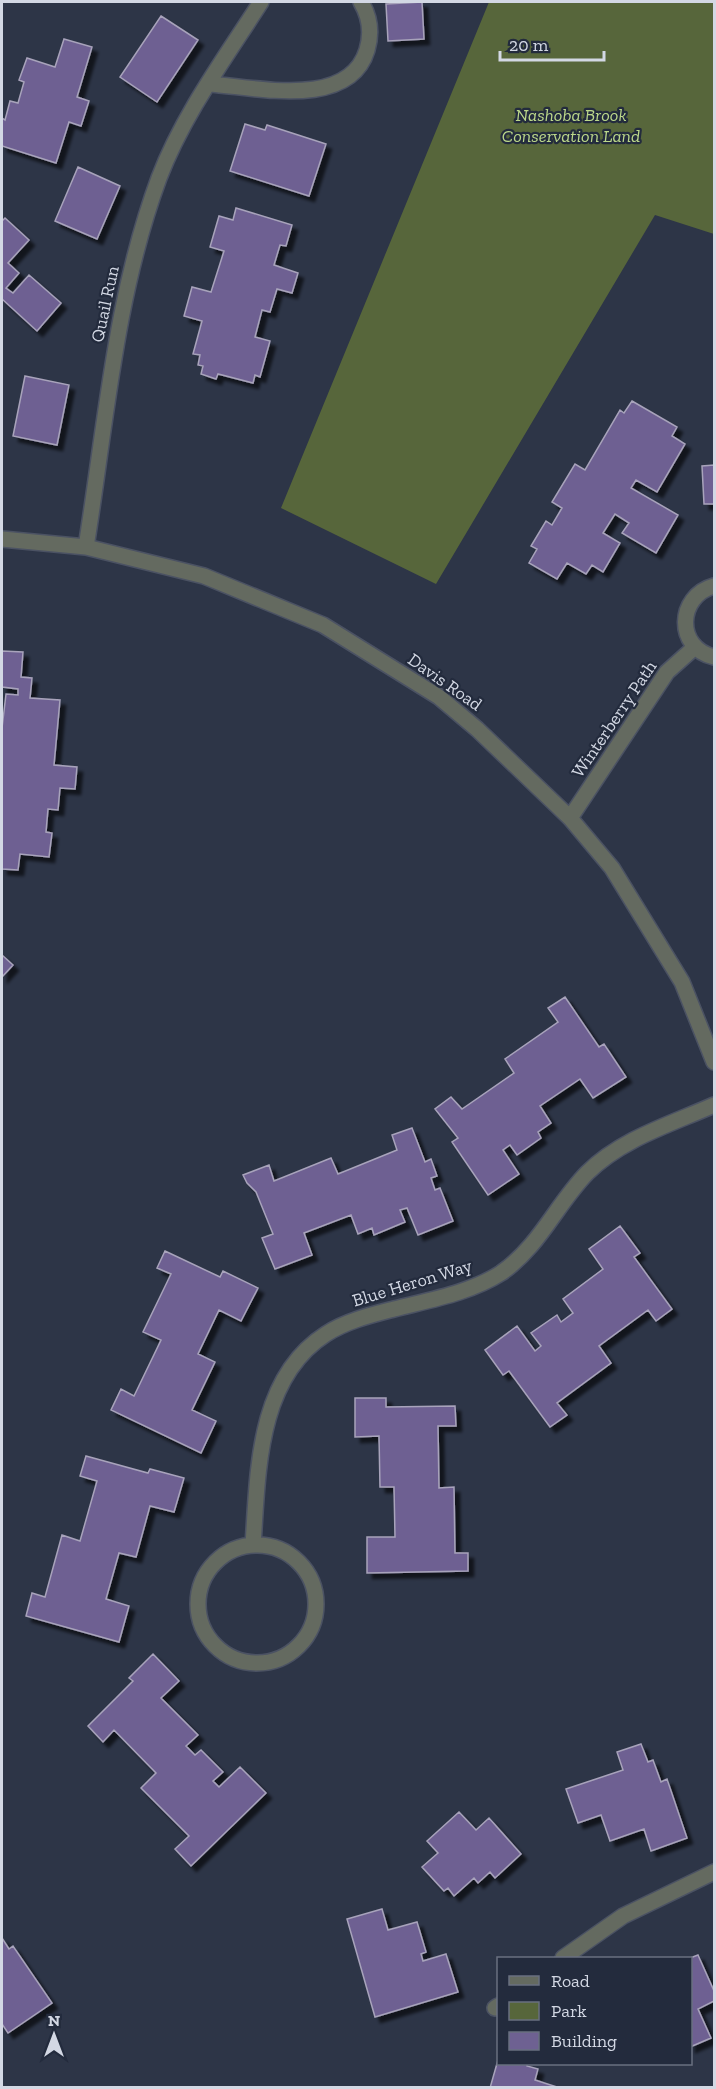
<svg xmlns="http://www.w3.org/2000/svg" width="716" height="2089" viewBox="0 0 716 2089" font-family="'Zilla Slab',serif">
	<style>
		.green { fill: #57663b }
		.building { fill: #6e6192; stroke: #a8a3bb; stroke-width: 1.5; filter: url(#shadow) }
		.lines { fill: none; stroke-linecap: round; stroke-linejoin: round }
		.street-casing { stroke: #4b5263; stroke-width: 18 }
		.street { stroke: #646a60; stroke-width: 15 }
		.labels { text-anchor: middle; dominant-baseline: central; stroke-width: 4.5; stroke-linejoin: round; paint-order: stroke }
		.park-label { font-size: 18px; font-style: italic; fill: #bcd88a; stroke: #232b3d }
		.street-label { font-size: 18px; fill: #d3d8e4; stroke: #232b3d }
	</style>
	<defs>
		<filter id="shadow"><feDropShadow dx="5.5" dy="5.5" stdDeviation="1.5" flood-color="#0009"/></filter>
	</defs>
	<rect width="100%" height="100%" fill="#2d3547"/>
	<path class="green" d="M489,2H714V234L655,215L436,584L281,508Z"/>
	<path class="building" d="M422,2L424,39L388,41L386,4Z
		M161,16L198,40L157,102L120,77Z
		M64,39L92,47L77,97L89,101L81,126L69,122L56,163L2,146V118L5,120L10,101L18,103L24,82L19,80L27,58L55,67Z
		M245,124L265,130L267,125L326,144L309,196L230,171Z
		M78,167L120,186L97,239L55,221Z
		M236,208L292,225L286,246L280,245L274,265L298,273L292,293L277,289L270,312L262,310L255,337L270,341L260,377L255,375L253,383L218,374L216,379L201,374L203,366L198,365L200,355L193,354L202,321L184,316L192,287L211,292L224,251L210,247L219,216L233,220Z
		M5,218L29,240L8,263L19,273L6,288L13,293L29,275L61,303L37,331L2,299V221Z
		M25,376L69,385L57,445L13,436Z
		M632,401L677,427L672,436L685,444L657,492L636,480L631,488L678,515L656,553L622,533L629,523L615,514L603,533L620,543L603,572L592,565L586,574L567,563L557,579L529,563L537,549L531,546L546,521L552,525L562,508L552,502L575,464L585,470L620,410L624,413Z
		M714,465V504H704L702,466Z
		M2,651L23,652L21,677L32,678L30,698L60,700L54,765L77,767L75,789L60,788L58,810L48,809L46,832L52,833L49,857L20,854L18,870L2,869V728L6,694L18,695V689L2,687Z
		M2,955L13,965L2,977Z
		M565,997L599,1047L604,1044L626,1077L593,1098L580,1079L540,1106L551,1123L538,1132L541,1138L517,1155L510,1145L503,1150L519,1174L488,1195L452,1142L458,1138L435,1109L451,1097L462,1109L514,1073L505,1059L558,1022L548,1008Z
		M412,1128L425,1162L431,1159L437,1176L431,1178L435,1190L440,1188L453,1221L418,1235L407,1208L400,1210L405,1222L374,1235L372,1228L358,1234L351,1215L304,1233L312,1255L275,1269L262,1238L273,1234L256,1192L247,1183L243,1175L269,1165L274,1181L331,1158L338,1174L397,1150L392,1135Z
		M620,1226L640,1253L634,1257L672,1309L656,1321L648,1310L599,1346L611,1363L557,1403L567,1415L550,1427L509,1371L503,1375L485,1350L517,1326L535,1351L541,1346L531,1333L557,1315L561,1322L573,1313L563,1299L603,1269L589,1249Z
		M165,1251L220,1277L223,1271L258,1288L241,1321L219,1310L198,1354L215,1362L192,1410L216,1421L201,1453L111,1410L121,1389L134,1396L161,1340L143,1332L171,1274L157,1268Z
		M355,1398H386V1407L455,1406L456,1426H438L439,1488L454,1487L455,1553H468V1571L367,1573V1537H395L394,1487H380L379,1436L355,1437Z
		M86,1456L148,1473L150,1469L184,1478L174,1512L150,1506L136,1557L119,1553L106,1599L129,1606L119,1642L26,1616L32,1593L45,1597L62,1535L80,1541L97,1481L80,1476Z
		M153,1654L179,1681L161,1698L198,1735L186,1746L195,1755L201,1750L223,1772L213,1781L219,1787L240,1767L266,1793L191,1866L175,1849L189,1836L141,1788L156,1773L114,1730L103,1742L88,1726L133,1681L129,1678Z
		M641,1744L648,1762L653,1760L661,1782L667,1779L687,1838L651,1851L644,1829L610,1841L601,1815L578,1823L566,1789L623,1770L617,1752Z
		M459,1812L476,1830L489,1818L521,1854L495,1878L490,1872L478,1883L474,1878L454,1896L448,1888L444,1891L422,1867L438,1853L427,1841Z
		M382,1909L388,1930L417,1922L426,1952L421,1954L423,1961L446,1954L458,1992L375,2017L347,1919Z
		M2,1938L9,1949L13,1946L52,2003L8,2033L2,2024Z
		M698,1955L714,1991V2001L698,2009L711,2038L690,2047V1958Z
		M498,2060V2064H527V2066L538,2069L535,2080L560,2088H490Z"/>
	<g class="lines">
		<defs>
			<path id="street" d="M209,84C256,87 349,110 367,50C372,33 370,17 361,2
				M2,539L86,547L204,576L323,625L439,697L477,729L570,818L612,868L682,982L714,1062
				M86,547C106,423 115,297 159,178C183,115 225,58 261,2
				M714,586C677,596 675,648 714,657
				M570,818L667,672L695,647
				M198 1604a59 59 0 1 1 118 0a59 59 0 1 1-118 0Z
				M253,1545C258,1472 257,1378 326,1334C346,1321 371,1315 394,1309C429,1300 470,1293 501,1273C539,1247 556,1205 587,1173C621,1139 671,1124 714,1105
				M563,1958L623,1916L714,1872
				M495,2008L498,2006"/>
		</defs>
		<use href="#street" class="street-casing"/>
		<use href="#street" class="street"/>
	</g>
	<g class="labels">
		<g class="park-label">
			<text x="571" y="115">Nashoba Brook<tspan x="571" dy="21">Conservation Land</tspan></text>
		</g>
		<g class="street-label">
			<text transform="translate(105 304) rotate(-78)">Quail Run</text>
			<text transform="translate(445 682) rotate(35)">Davis Road</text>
			<text transform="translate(614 719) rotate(-56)">Winterberry Path</text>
			<text transform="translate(412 1283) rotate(-17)">Blue Heron Way</text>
		</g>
	</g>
	<rect width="716" height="2089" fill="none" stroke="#d3d8e4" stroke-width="6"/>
	<rect x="497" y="1957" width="195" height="108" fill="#232b3d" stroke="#697080" stroke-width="1.5"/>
	<rect x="509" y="1976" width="30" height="9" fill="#646a60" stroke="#697080" stroke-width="1.5"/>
	<text x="551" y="1987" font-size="18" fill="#d3d8e4">Road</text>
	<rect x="509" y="2002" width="30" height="18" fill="#57663b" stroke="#697080" stroke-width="1.5"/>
	<text x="551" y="2017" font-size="18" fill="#d3d8e4">Park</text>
	<rect x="509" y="2032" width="30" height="18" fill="#6e6192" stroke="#697080" stroke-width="1.5"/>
	<text x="551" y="2047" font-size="18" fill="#d3d8e4">Building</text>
	<g transform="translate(54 2035)" stroke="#232b3d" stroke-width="4.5" paint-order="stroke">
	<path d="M0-4.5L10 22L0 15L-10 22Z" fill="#d3d8e4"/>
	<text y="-9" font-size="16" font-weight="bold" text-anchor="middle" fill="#d3d8e4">N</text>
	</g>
	<path d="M500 51v9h104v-9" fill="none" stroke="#d3d8e4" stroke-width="3"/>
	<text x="509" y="51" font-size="18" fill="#d3d8e4" stroke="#232b3d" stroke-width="4.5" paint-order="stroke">20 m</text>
</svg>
